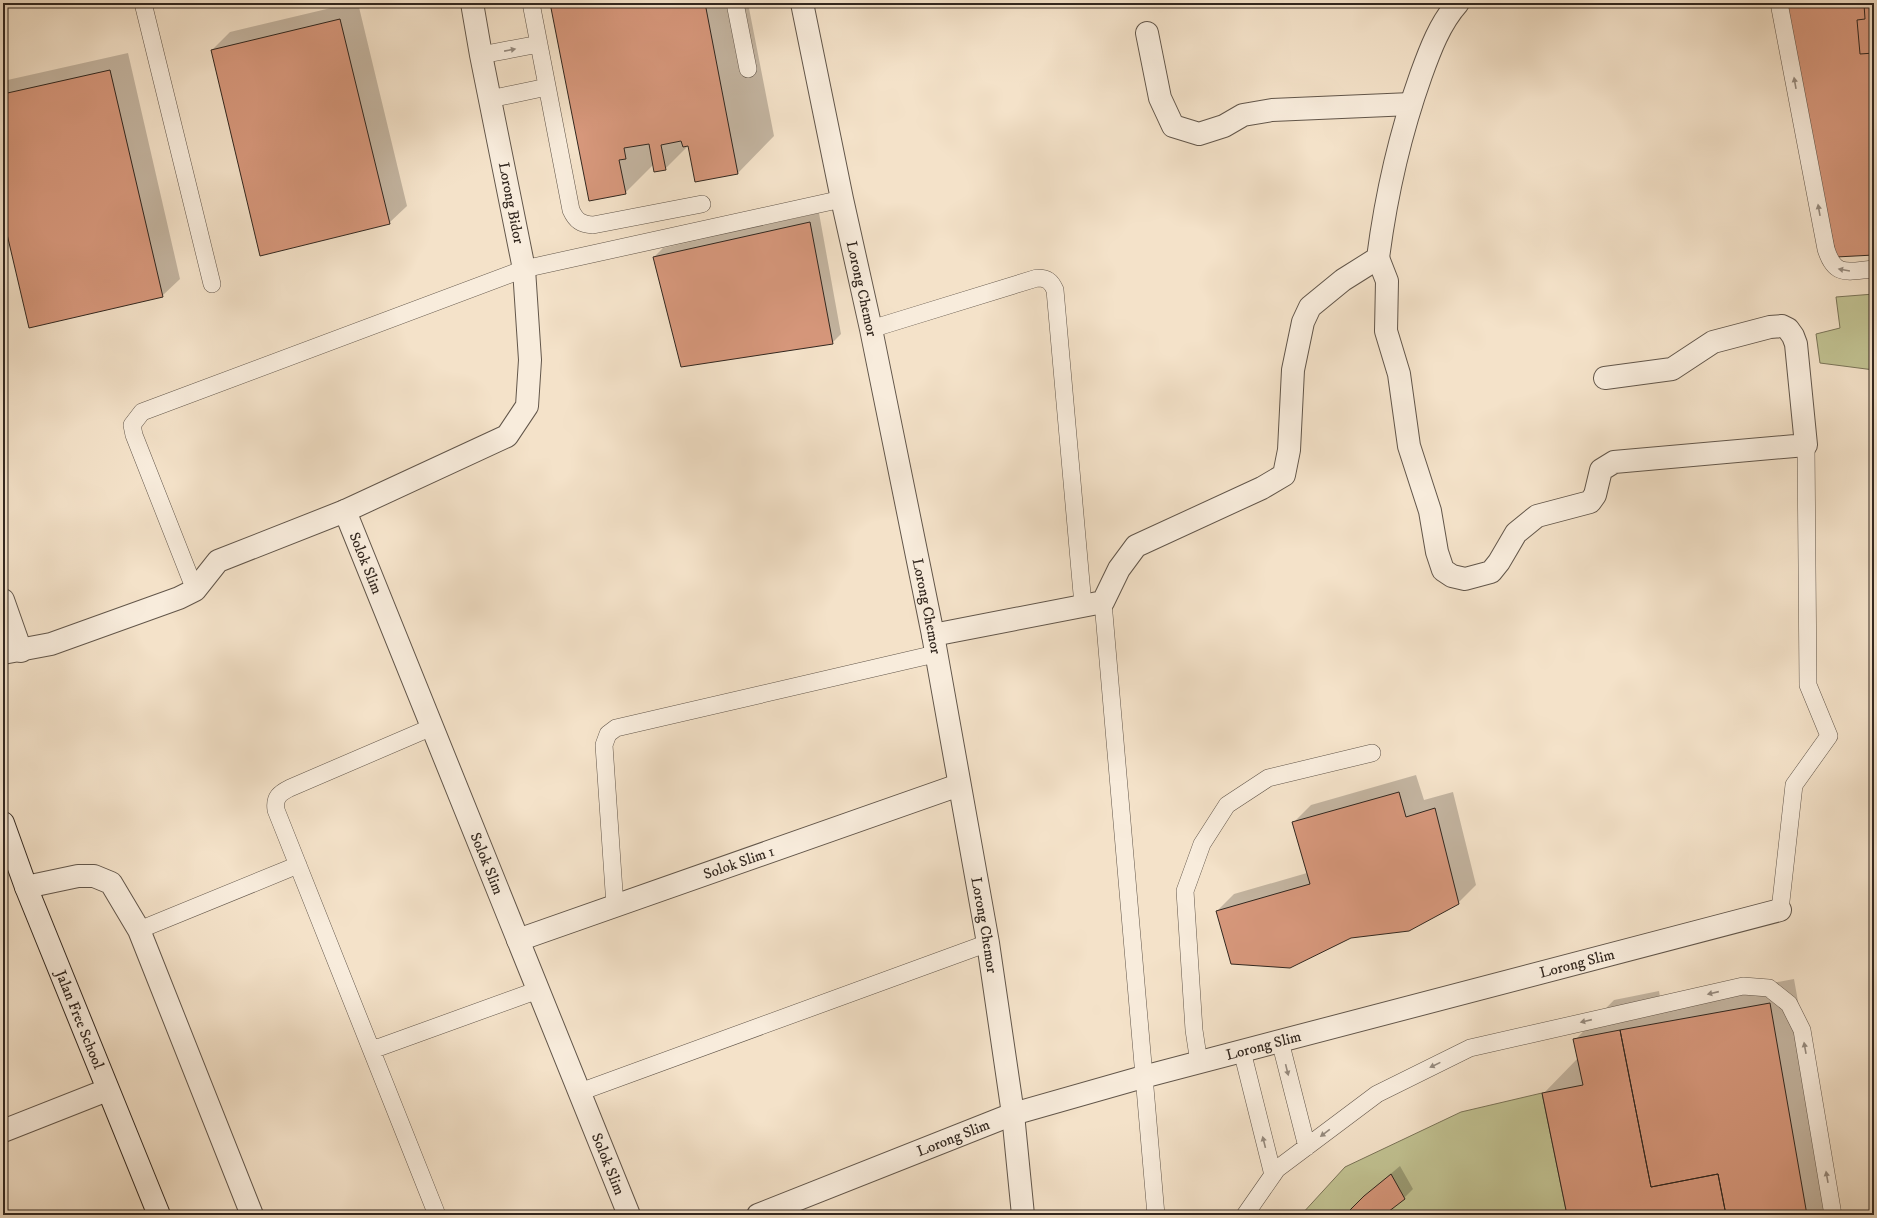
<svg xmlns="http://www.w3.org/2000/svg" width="1877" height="1218" viewBox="0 0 1877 1218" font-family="'IM FELL DW Pica',serif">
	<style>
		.green { fill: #c1c292; stroke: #7a7458 }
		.shadow { fill: #0003 }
		.building { fill: #d6977b; stroke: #32271f }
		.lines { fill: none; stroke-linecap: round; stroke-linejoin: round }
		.lane-casing { stroke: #62564a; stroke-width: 18 }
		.street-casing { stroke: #62564a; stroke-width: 24 }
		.secondary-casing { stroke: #32271f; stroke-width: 24 }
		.lane { stroke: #f8ecdc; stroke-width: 17 }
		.street { stroke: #f8ecdc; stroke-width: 22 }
		.secondary { stroke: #f8ecdc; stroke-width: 22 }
		.oneway { fill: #958a7e }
		.labels { text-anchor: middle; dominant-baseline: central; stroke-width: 3.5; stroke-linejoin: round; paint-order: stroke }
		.street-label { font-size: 15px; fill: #32271f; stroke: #f8ecdc }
	</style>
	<rect width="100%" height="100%" fill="#f4e2c9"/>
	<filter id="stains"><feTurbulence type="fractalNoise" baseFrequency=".005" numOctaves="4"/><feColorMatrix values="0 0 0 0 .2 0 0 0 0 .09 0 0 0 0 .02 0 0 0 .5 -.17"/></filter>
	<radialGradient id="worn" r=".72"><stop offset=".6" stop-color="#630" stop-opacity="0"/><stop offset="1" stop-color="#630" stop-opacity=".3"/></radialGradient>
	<path class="green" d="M1874,294V370L1820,363L1816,334L1840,328L1836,297Z
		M1542,1093L1567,1215H1301L1345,1167L1461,1112Z"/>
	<path class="shadow" d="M352,3H358L407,206L389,223L212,50L230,32Z
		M551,3H748L774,136L738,173L696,181L689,145L665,169L654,164L625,193Z
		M128,53L180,279L162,296L3,213V81Z
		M819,213L841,334L832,343L654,257L663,248Z
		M1416,775L1424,800L1453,792L1476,885L1458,903L1217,911L1234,894L1307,873L1293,823L1311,805Z
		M1794,979L1836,1215H1568L1543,1094L1578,1058L1575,1040L1614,1000L1659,991L1661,1003Z
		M1400,1166L1413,1189L1404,1198L1383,1215H1347L1375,1187Z"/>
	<path class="building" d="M550,3H705L738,174L695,182L688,146L683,147L681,141L661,145L666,170L654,172L649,144L624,148L626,159L619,160L626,194L589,201Z
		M1784,3H1874V255L1836,257Z
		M1855,3H1874V53L1860,54L1857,20L1865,19L1864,4L1856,5Z
		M340,19L390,224L260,256L211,50Z
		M110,70L163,297L29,328L3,217V94Z
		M810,222L833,344L681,367L653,257Z
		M1399,792L1406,817L1435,808L1459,904L1409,931L1351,938L1290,968L1231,964L1216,911L1310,884L1292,822Z
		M1770,1003L1807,1215H1726L1718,1174L1651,1187L1620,1030Z
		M1620,1030L1651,1187L1718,1174L1726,1215H1567L1542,1093L1583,1085L1573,1039Z
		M1391,1174L1405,1199L1384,1215H1345L1364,1196Z"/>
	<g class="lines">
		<defs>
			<path id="lane" d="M143,3L212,284
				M531,3L571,210C576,221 581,224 593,225L702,204
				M735,3L748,69
				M1779,3L1826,249C1835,278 1848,271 1874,269
				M481,55L539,44
				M490,99L547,87
				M871,329L1037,278C1047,278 1051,281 1055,290L1083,605
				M195,590L134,435L132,425L142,412L524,269L842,199
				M1103,602L1156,1215
				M432,727L290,788C280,793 274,797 276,810L437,1215
				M615,906L604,745L608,734L616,728L935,654
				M1780,910L1794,785L1829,736L1808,685L1806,445
				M139,930L298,865
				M1280,1041L1307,1147
				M372,1050L538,990
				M1242,1051L1273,1175
				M1199,1063L1194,1030L1185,891L1202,844L1227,805L1268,778L1372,753
				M580,1092L988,943
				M1245,1215L1277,1169L1377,1094L1470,1048L1743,986L1769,988L1789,1004L1802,1030L1833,1215"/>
			<g id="street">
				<path id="s1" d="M802,3L842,199L871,329L933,635L988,943L1013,1114L1023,1215"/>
				<path d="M1147,33L1160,98L1173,126L1199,134L1224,126L1243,115L1272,110L1411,104"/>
				<path d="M1378,258L1387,281L1386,331L1399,374L1409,446L1430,511L1437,552L1443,570L1452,576L1465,579L1491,572L1499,562L1516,533L1537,516L1590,502L1595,495L1601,470L1614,462L1806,445L1796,344L1793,336L1788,329L1782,326L1770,327L1713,342L1672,369L1605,378"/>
				<path id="s2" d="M345,511L629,1215"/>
				<path d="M3,600L21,651"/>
				<path d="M933,635L1103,602L1119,569L1136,546L1262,488L1284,475L1289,450L1293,370L1303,322L1310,307L1343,280L1378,258C1386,196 1400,134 1421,75C1430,50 1440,23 1458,3"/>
				<path d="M3,653L51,644L179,598L195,590L218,561L345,511L507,436L527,406L530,360L524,269L481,55L472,3"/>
				<path d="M26,887L78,876H94L111,883L139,930L252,1215"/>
				<path id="s3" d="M518,940L959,785"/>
				<path d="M3,1131L107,1090"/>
				<path id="s4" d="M758,1215L1013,1114L1143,1077L1780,910"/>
			</g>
			<g id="secondary">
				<path id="s5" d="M3,823L26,887L159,1215"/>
			</g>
		</defs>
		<use href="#lane" class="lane-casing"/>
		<use href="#street" class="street-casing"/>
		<use href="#secondary" class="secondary-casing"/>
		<use href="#lane" class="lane"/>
		<use href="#street" class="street"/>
		<use href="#secondary" class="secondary"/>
	</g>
	<defs><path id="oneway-solid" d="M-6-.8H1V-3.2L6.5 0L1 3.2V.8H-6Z"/></defs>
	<g class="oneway">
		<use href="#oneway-solid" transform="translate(510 50) rotate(-11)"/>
		<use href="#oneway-solid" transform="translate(1795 83) rotate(-100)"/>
		<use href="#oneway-solid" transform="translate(1819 210) rotate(-100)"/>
		<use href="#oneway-solid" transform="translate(1844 270) rotate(-170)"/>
		<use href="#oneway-solid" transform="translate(1713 993) rotate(167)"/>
		<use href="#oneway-solid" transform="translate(1586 1021) rotate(167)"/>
		<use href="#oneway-solid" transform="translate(1805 1048) rotate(-100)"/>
		<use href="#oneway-solid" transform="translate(1435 1065) rotate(154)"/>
		<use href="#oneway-solid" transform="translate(1287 1070) rotate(76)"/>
		<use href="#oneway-solid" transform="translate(1325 1133) rotate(143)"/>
		<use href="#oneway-solid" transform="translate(1264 1142) rotate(-104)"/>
		<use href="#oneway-solid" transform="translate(1827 1177) rotate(-100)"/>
	</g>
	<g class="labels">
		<g class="street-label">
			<text transform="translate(511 203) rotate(79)">Lorong Bidor</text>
			<text stroke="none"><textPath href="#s1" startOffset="292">Lorong Chemor</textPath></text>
			<text stroke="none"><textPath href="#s2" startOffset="56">Solok Slim</textPath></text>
			<text stroke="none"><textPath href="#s1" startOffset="616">Lorong Chemor</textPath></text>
			<text stroke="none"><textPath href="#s3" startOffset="234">Solok Slim 1</textPath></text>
			<text stroke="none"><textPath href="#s2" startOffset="380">Solok Slim</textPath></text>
			<text stroke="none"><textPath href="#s1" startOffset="940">Lorong Chemor</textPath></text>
			<text stroke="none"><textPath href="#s4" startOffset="858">Lorong Slim</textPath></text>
			<text stroke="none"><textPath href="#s5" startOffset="211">Jalan Free School</textPath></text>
			<text stroke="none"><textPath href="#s4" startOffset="534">Lorong Slim</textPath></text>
			<text stroke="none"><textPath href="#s4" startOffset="210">Lorong Slim</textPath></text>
			<text stroke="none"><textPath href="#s2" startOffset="704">Solok Slim</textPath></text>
		</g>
	</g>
	<rect width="1877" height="1218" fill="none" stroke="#f4e2c9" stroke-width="16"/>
	<rect x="4" y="4" width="1869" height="1210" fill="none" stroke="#32271f" stroke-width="2"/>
	<rect x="8" y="8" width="1861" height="1202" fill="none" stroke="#32271f"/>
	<rect width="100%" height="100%" filter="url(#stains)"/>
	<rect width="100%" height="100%" fill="url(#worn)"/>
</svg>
